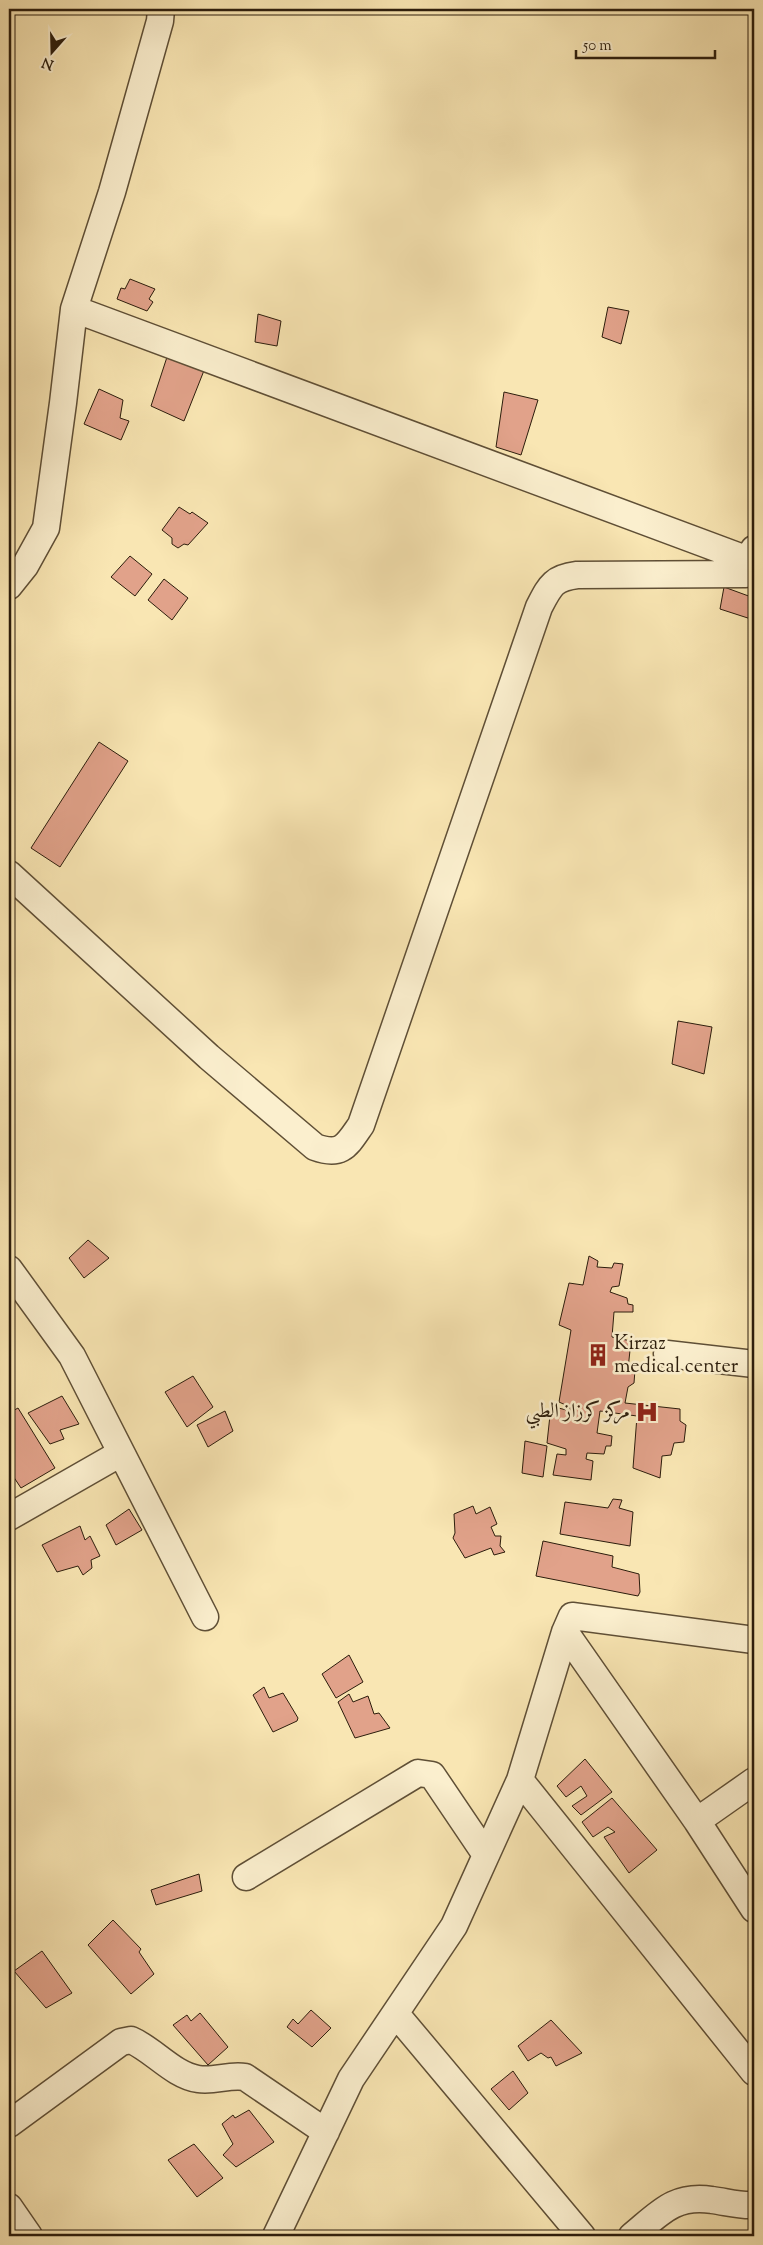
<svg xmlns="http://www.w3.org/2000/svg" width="763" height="2245" viewBox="0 0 763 2245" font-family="'Sorts Mill Goudy',Amiri,serif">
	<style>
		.building { fill: #e1a28a; stroke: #2c1d0c }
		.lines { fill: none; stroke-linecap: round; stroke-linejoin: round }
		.minor-casing { stroke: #5f4f36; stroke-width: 29 }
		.minor { stroke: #fbefce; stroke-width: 26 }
		.labels { text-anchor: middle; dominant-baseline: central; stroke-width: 5; stroke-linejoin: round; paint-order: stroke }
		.poi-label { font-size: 20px; fill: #2c1d0c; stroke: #fbefce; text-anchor: start }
	</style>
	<rect width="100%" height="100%" fill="#f9e6b3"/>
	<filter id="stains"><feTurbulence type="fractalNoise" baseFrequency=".004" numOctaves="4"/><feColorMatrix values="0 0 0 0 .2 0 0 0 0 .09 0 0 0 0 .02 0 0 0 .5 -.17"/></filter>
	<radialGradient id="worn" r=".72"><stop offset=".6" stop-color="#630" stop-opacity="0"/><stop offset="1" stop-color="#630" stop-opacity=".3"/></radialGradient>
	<path class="building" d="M130,279L155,289L149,299L153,302L147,311L117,299L121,288L125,289Z
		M608,307L629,311L621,344L602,337Z
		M258,314L281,321L277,346L255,342Z
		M167,357L205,368L184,421L151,406Z
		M99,389L123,400L120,418L129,421L121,440L84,424Z
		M504,392L538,400L521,455L496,447Z
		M179,507L190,514L192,512L208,523L188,545L184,544L178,548L172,544V538L162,530Z
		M130,556L152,574L135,596L111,577Z
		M164,579L188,598L172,620L148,600Z
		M724,587L754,598V620L720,609Z
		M99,742L128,761L60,867L31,848Z
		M678,1021L712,1027L704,1074L672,1064Z
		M88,1240L109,1258L84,1278L69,1258Z
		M589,1256L598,1261L597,1267L612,1268L614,1263L623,1264L619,1286L612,1287L610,1292L627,1298L628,1304L633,1305V1312H614L612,1337L631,1341L628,1369L635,1370L634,1383L628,1387L625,1403L680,1409V1421L686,1425L684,1442L674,1443L671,1455L662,1456L660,1478L633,1468L637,1416L600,1411L597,1433L612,1436L611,1446H606L604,1454L587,1453L586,1459L593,1461L591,1480L553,1475L557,1454L566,1455V1449L547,1443L551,1406L570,1411V1407L559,1402L571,1330L559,1325L569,1283L583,1285Z
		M193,1376L213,1407L187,1427L165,1392Z
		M62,1396L79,1424L60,1430L64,1439L50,1444L28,1413Z
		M18,1408L55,1468L21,1488L11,1473H9V1413Z
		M225,1411L233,1431L208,1447L197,1425Z
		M525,1441L547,1446L543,1477L522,1473Z
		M613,1499L622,1500L619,1508L633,1512L630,1546L560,1534L565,1502L608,1508Z
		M473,1506L476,1514L490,1507L497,1524L491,1527L495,1536H501L500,1546L505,1552L494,1555L491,1548L465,1558L453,1538L455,1533L454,1514Z
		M129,1509L142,1530L116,1545L106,1525Z
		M80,1526L85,1540L90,1536L100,1556L91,1560L92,1568L83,1575L78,1566L57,1572L42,1545Z
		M543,1541L613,1556L612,1567L639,1574L640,1592L638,1596L536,1576Z
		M349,1655L363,1682L336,1698L322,1674Z
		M264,1687L269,1698L283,1693L298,1718L297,1721L273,1732L253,1695Z
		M349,1694L353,1702L368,1696L374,1714L379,1713L390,1728L355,1738L338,1702Z
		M585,1759L612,1792L581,1815L572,1806L587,1796L581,1786L566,1797L557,1786Z
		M612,1798L657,1850L629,1873L604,1837L615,1832L608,1827L593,1837L582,1822Z
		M199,1874L202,1891L156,1905L151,1890Z
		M113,1920L141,1949L139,1952L154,1974L131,1994L88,1945Z
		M42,1951L72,1993L46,2008L14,1971Z
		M311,2010L331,2028L312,2047L287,2027L293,2019L298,2024Z
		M200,2013L228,2047L208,2065L173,2025L187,2015L191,2021Z
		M551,2020L582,2053L556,2066L551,2057L548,2058L541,2053L528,2061L518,2046Z
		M513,2071L528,2093L509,2110L491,2089Z
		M249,2110L274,2142L236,2167L223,2155L233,2144L222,2124L233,2115L235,2118Z
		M194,2144L223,2178L197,2197L168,2160Z"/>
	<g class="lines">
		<defs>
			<path id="minor" d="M74,309L751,561
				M9,586L25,566L46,528L63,403L74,309L112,192L160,21L161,9
				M9,874L209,1057L315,1147C342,1157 347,1145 361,1125L539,607C550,586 553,578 577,575L746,574L754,549
				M9,1269L72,1356L205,1617
				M667,1354L754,1364
				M9,1517L121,1453
				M565,1632L697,1821L754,1909
				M520,1780L754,2072
				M697,1821L754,1781
				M246,1877L418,1773L432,1775L486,1855
				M396,2014L582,2236
				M9,2124L121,2042L131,2040C154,2050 173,2075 198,2079C214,2082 229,2074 245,2077L326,2132
				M9,2207L29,2236
				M276,2236L351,2079L454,1926L520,1780L565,1632L572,1616L754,1640
				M632,2236C659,2214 674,2194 712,2200C727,2202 740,2206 754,2205"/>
		</defs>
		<use href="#minor" class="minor-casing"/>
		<use href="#minor" class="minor"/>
	</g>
	<defs>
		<symbol id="building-bare" viewBox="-9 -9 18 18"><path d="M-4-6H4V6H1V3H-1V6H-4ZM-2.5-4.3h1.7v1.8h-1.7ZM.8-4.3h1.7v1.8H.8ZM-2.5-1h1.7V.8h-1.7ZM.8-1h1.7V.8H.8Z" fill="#8f2418" stroke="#fbefce" stroke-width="2.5" paint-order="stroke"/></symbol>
		<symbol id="hospital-bare" viewBox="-9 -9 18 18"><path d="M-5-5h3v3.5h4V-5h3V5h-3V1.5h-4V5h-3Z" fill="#8f2418" stroke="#fbefce" stroke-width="2.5" paint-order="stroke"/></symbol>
	</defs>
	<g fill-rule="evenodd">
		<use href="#building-bare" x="582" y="1339" width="32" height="32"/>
		<use href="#hospital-bare" x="631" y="1396" width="32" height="32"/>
	</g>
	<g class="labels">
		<g class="poi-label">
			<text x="614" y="1344">Kirzaz<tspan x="614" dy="23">medical center</tspan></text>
			<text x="630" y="1412" text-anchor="end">مركز كرزاز الطبي</text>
		</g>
	</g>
	<rect width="763" height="2245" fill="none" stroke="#f9e6b3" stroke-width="30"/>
	<rect x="10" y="10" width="743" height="2225" fill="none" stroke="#2c1d0c" stroke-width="2.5"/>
	<rect x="15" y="15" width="733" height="2215" fill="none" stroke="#2c1d0c"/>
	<g transform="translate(52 52) rotate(200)" stroke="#fbefce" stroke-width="4" paint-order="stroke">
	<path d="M0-4L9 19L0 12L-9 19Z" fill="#2c1d0c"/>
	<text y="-8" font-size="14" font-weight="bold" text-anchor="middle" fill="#2c1d0c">N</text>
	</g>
	<path d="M576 50v8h139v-8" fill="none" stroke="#2c1d0c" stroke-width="2.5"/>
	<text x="583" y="50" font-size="15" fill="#2c1d0c" stroke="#fbefce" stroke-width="4" paint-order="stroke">50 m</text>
	<rect width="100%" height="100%" filter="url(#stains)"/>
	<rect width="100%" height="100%" fill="url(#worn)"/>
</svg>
